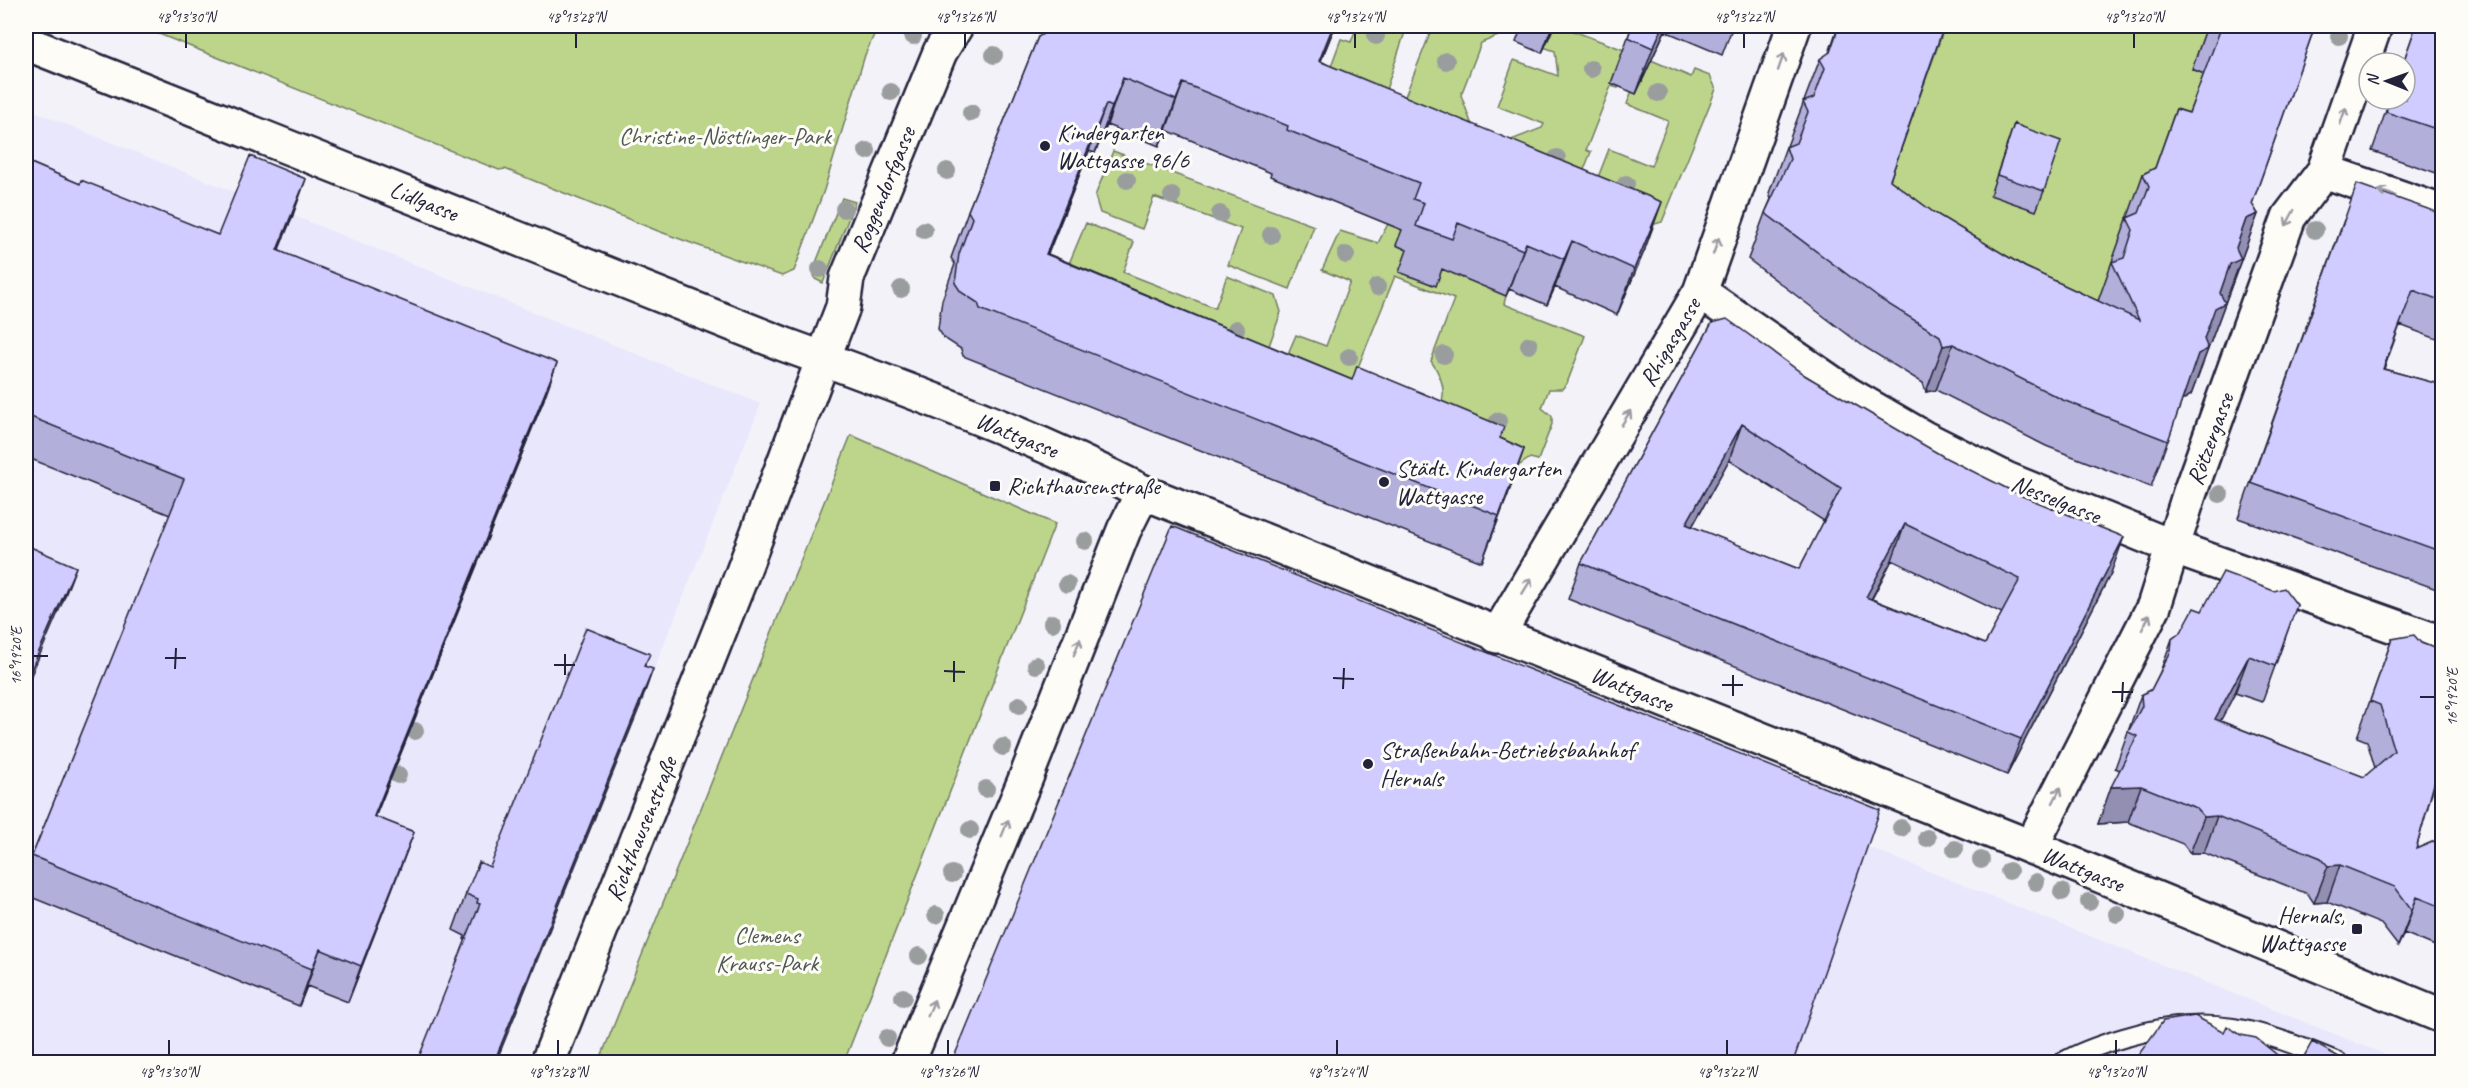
<svg xmlns="http://www.w3.org/2000/svg" width="2468" height="1088" viewBox="0 0 2468 1088" font-family="Caveat,sans-serif">
	<style>
		.built { fill: #e9e7fb }
		.green { fill: #bdd58b; stroke: #707c63; stroke-width: 1.5 }
		.lines { fill: none; stroke-linecap: round; stroke-linejoin: round }
		.service-casing { stroke: #22223b; stroke-width: 22 }
		.minor-casing { stroke: #22223b; stroke-width: 38 }
		.tertiary-casing { stroke: #22223b; stroke-width: 38 }
		.secondary-casing { stroke: #22223b; stroke-width: 38 }
		.service { stroke: #fdfcf7; stroke-width: 18 }
		.minor { stroke: #fdfcf7; stroke-width: 33 }
		.tertiary { stroke: #fdfcf7; stroke-width: 33 }
		.secondary { stroke: #fdfcf7; stroke-width: 33 }
		.tree { fill: #9a9d9e }
		.wall { fill: #b3afdb; stroke: #22223b; stroke-width: 1.5; fill-rule: evenodd }
		.shaded-wall { fill: #928fb2; stroke: #22223b; stroke-width: 1.5 }
		.building { fill: #d0ccff; stroke: #22223b; stroke-width: 1.5; fill-rule: evenodd }
		.oneway { stroke: #9a9aa2 }
		.ticks { fill: none; stroke: #22223b; stroke-width: 2 }
		.poi-dot { fill: #22223b; stroke: #fdfcf7; stroke-width: 2 }
		.labels { text-anchor: middle; dominant-baseline: central; stroke-width: 6; stroke-linejoin: round; paint-order: stroke }
		.poi-label { font-size: 24px; fill: #22223b; stroke: #fdfcf7; text-anchor: start }
		.park-label { font-size: 24px; fill: #505853; stroke: #fdfcf7 }
		.street-label { font-size: 24px; fill: #22223b; stroke: #fdfcf7 }
		.neatline { fill: none; stroke: #22223b; stroke-width: 2 }
		.ticks-label { font-size: 15px; text-anchor: middle; fill: #22223b }
	</style>
	<rect width="100%" height="100%" fill="#f4f2f9"/>
	<filter id="ink" filterUnits="userSpaceOnUse"><feTurbulence type="fractalNoise" baseFrequency=".0167" numOctaves="2"/><feDisplacementMap in="SourceGraphic" scale="12" xChannelSelector="R" yChannelSelector="G"/><feConvolveMatrix kernelMatrix="1 2 1 2 8 2 1 2 1" color-interpolation-filters="sRGB"/></filter>
	<g filter="url(#ink)">
		<path class="built" d="M26,108L761,404L496,1062H26Z
			M1452,680L2404,1062H1044Z"/>
		<path class="green" d="M139,26H878L865,55L824,190L794,271L782,276L658,231L505,169L499,170Z
			M1357,26H1407L1377,117L1320,96L1341,39L1351,42Z
			M1433,26H1522L1481,43L1461,95L1478,142L1394,124Z
			M1539,26H1560L1632,53L1618,88L1611,86L1586,150L1591,152L1575,192L1496,146L1542,128L1544,124L1497,106L1514,60L1558,76L1555,51L1532,43Z
			M1945,26H2207L2192,69L2204,74L2172,160L2139,215L2107,305L1873,227Z
			M1644,57L1691,77L1694,70L1710,76L1716,89L1662,222L1652,225L1590,198L1609,149L1651,166L1668,121L1627,104Z
			M1113,151L1314,226L1290,289L1228,265L1241,229L1154,197L1142,229L1100,213L1095,196Z
			M842,198L855,202L823,283L815,279L813,270Z
			M1086,223L1134,242L1123,272L1215,308L1227,276L1276,296L1281,312L1265,357L1060,285Z
			M1388,224L1402,230L1421,256L1506,296L1504,304L1585,336L1567,383L1562,389H1549L1542,408L1552,416V424L1538,460L1530,458L1514,469L1431,432C1443,403 1451,389 1431,361L1454,299L1395,276L1350,387L1278,377L1296,335L1326,346L1350,282L1322,270L1340,231L1378,243Z
			M851,435L1055,524L844,1062H599Z"/>
		<g class="lines">
			<defs>
				<path id="service" d="M2063,1062C2081,1051 2103,1044 2123,1038C2208,1012 2259,1029 2338,1062"/>
				<path id="minor" d="M2324,171L2442,212
					M1700,292L1848,394L1924,438L2006,479L2175,548L2442,643
					M823,359L843,307L847,278L940,52L956,26
					M1497,636L1700,292L1794,26
					M2031,847L2154,606L2190,492L2289,217L2324,171L2375,26
					M908,1062L1025,780L1124,530L1143,492"/>
				<path id="tertiary" d="M548,1062L741,577L823,359"/>
				<path id="secondary" d="M26,43L783,344C904,388 1027,433 1143,492L2031,847L2442,1016"/>
			</defs>
			<use href="#service" class="service-casing"/>
			<use href="#minor" class="minor-casing"/>
			<use href="#tertiary" class="tertiary-casing"/>
			<use href="#secondary" class="secondary-casing"/>
			<use href="#service" class="service"/>
			<use href="#minor" class="minor"/>
			<use href="#tertiary" class="tertiary"/>
			<use href="#secondary" class="secondary"/>
		</g>
		<g class="tree">
			<circle cx="913" cy="36" r="9"/>
			<circle cx="1376" cy="36" r="9"/>
			<circle cx="2339" cy="36" r="9"/>
			<circle cx="994" cy="55" r="9"/>
			<circle cx="1446" cy="61" r="9"/>
			<circle cx="1591" cy="69" r="9"/>
			<circle cx="891" cy="92" r="9"/>
			<circle cx="1658" cy="93" r="9"/>
			<circle cx="971" cy="113" r="9"/>
			<circle cx="867" cy="151" r="9"/>
			<circle cx="1557" cy="158" r="9"/>
			<circle cx="947" cy="171" r="9"/>
			<circle cx="1127" cy="180" r="9"/>
			<circle cx="1626" cy="184" r="9"/>
			<circle cx="1172" cy="196" r="9"/>
			<circle cx="844" cy="209" r="9"/>
			<circle cx="1220" cy="214" r="9"/>
			<circle cx="924" cy="230" r="9"/>
			<circle cx="2315" cy="230" r="9"/>
			<circle cx="1271" cy="235" r="9"/>
			<circle cx="1346" cy="255" r="9"/>
			<circle cx="820" cy="269" r="9"/>
			<circle cx="1377" cy="287" r="9"/>
			<circle cx="901" cy="289" r="9"/>
			<circle cx="1236" cy="329" r="9"/>
			<circle cx="1529" cy="345" r="9"/>
			<circle cx="1444" cy="355" r="9"/>
			<circle cx="1349" cy="357" r="9"/>
			<circle cx="1498" cy="421" r="9"/>
			<circle cx="2220" cy="494" r="9"/>
			<circle cx="1085" cy="541" r="9"/>
			<circle cx="1067" cy="584" r="9"/>
			<circle cx="1052" cy="623" r="9"/>
			<circle cx="1036" cy="665" r="9"/>
			<circle cx="1019" cy="705" r="9"/>
			<circle cx="415" cy="731" r="9"/>
			<circle cx="1003" cy="747" r="9"/>
			<circle cx="398" cy="775" r="9"/>
			<circle cx="986" cy="789" r="9"/>
			<circle cx="1901" cy="828" r="9"/>
			<circle cx="970" cy="830" r="9"/>
			<circle cx="1927" cy="838" r="9"/>
			<circle cx="1955" cy="849" r="9"/>
			<circle cx="1981" cy="860" r="9"/>
			<circle cx="2009" cy="871" r="9"/>
			<circle cx="952" cy="874" r="9"/>
			<circle cx="2036" cy="882" r="9"/>
			<circle cx="2062" cy="892" r="9"/>
			<circle cx="2089" cy="902" r="9"/>
			<circle cx="2117" cy="914" r="9"/>
			<circle cx="936" cy="915" r="9"/>
			<circle cx="919" cy="956" r="9"/>
			<circle cx="903" cy="997" r="9"/>
			<circle cx="887" cy="1038" r="9"/>
		</g>
		<path class="wall" d="M1244,26H1335L1321,61L1645,249L1617,315L1555,287L1547,305L1509,289L1506,296L1442,269L1436,286L1399,272L1407,250L1396,245L1402,230L1270,176L1271,173L1166,130L1159,146L1107,125L1095,153L1089,151L1048,254L1352,380L1500,438L1524,449L1482,562L963,356L961,349L944,338L938,329L942,300L955,264L951,258L968,211L1038,37L1241,31Z
			M1522,26H1554L1542,53L1516,42Z
			M1632,26H1733L1722,55L1665,31L1636,94L1611,83Z
			M1838,26H1944L1890,180L1933,212L2025,267L2098,301L2143,174L2155,168L2176,109L2189,113L2204,74L2192,69L2207,26H2315L2252,204L2258,214L2191,395L2182,400L2151,487L2046,446L1936,390L1926,392L1923,383L1863,346L1748,259L1765,213L1771,199L1769,193L1786,147L1787,146L1820,59L1829,53Z
			M2416,26H2442V175L2372,151L2390,99H2405V63H2403Z
			M2014,124L2044,191L2036,211L1990,195Z
			M26,161L80,184L218,235L293,215L278,250L544,399L375,817L414,832L348,1002L307,986L299,1006L26,895V874L32,856L170,515L26,457Z
			M2442,214V341L2400,325L2384,369L2442,385V591L2238,518L2344,220Z
			M1712,323L1806,376L2111,573L2007,775L1568,599L1581,563ZM1729,460L1824,521L1799,569L1692,527ZM1892,560L2002,613L1985,644L1872,599Z
			M2297,605L2262,702L2235,693L2220,721L2364,777L2375,768L2367,741L2357,737L2392,639L2421,643L2442,651V772L2438,771L2416,849L2442,838V949L2404,933L2398,946L2381,924L2327,902L2314,903L2308,894L2204,853H2190L2183,844L2128,822L2098,824L2120,770L2115,768L2141,695L2151,690L2160,672L2172,639L2181,632L2202,611Z
			M645,666L640,706L465,940L464,939L465,936L453,930L466,894L490,867Z"/>
		<path class="shaded-wall" d="M1333,26H1335L1302,107L1319,61Z
			M1552,26H1554L1542,53Z
			M1663,26H1667L1636,94L1653,48Z
			M1123,78L1107,125L1095,153L1112,107Z
			M1183,83L1166,130L1159,146L1176,100Z
			M1106,104L1089,151L1029,300L1046,254Z
			M306,179L293,215L264,286L277,250Z
			M1662,202L1645,249L1617,315L1634,269Z
			M2258,214L2191,395L2181,401L2246,219Z
			M1572,241L1555,287L1547,305L1564,259Z
			M1526,243L1509,289L1506,296L1523,250Z
			M1953,344L1936,390L1926,392L1943,346Z
			M557,363L544,399L361,852L374,816Z
			M1742,424L1729,460L1673,561L1686,524Z
			M1524,449L1508,495L1482,562L1499,516Z
			M1905,524L1892,560L1853,633L1866,597Z
			M2124,537L2111,573L2007,775L2021,739Z
			M76,567L63,601L26,687V681Z
			M2249,656L2235,693L2202,756L2215,719Z
			M653,669L640,706L496,1062H494Z
			M2141,786L2128,822L2098,824L2111,787Z
			M2217,816L2204,853H2190L2204,817Z
			M414,832L400,869L348,1002L361,966Z
			M2340,865L2327,902L2314,903L2328,866Z
			M2417,897L2404,933L2398,946Z
			M320,949L307,986L299,1006L312,969Z"/>
		<path class="building" d="M1051,26H1228L1241,31L1244,26H1333L1319,61L1662,202L1634,269L1572,241L1564,259L1526,243L1523,250L1458,223L1452,239L1416,226L1424,203L1413,199L1419,183L1287,130L1288,126L1183,83L1176,100L1123,78L1112,107L1106,104L1046,254L1352,380L1357,366L1504,427L1500,438L1524,449L1499,516L980,309L978,303L961,292L955,283L959,254L972,218L968,211L1038,37L1049,30Z
			M1632,26H1663L1653,48L1628,37Z
			M1839,26H1944L1890,180L1933,212L2025,267L2139,320L2112,262L2124,258L2133,230L2127,218L2139,213L2149,186L2143,174L2155,168L2176,109L2189,113L2221,28L2216,26H2315L2252,204L2258,214L2246,219L2236,248L2241,259L2230,264L2220,293L2225,303L2215,308L2204,339L2208,349L2198,354L2168,441L2063,400L1953,344L1943,346L1940,336L1880,299L1765,213L1790,159L1786,147L1796,143L1808,112L1803,102L1814,98L1825,68L1820,59L1830,52Z
			M2416,26H2442V131L2386,112L2390,99H2405V63H2403Z
			M2014,124L2061,141L2044,191L1997,175Z
			M250,156L306,179L277,250L557,363L374,816L414,832L361,966L320,949L312,969L32,856L184,479L26,415V161L80,184L81,180L218,235Z
			M2357,184L2442,214V301L2413,290L2383,369L2442,385V552L2251,483Z
			M1727,319L1806,376L1946,458L2022,496L2124,537L2021,739L1581,563L1712,323ZM1742,424L1841,488L1799,569L1686,524ZM1905,524L2020,579L1985,644L1866,597Z
			M1172,526L1880,810L1793,1062H952Z
			M26,545L76,567L26,681Z
			M2223,572L2274,591L2284,588L2297,605L2275,666L2249,656L2215,719L2364,777L2394,751L2380,705L2370,701L2392,639L2414,635L2421,643L2442,651V755L2416,849L2442,838V907L2417,897L2412,910L2395,887L2340,865L2328,866L2321,858L2217,816L2204,817L2196,808L2141,786L2111,787L2137,736L2128,732L2142,706L2141,695L2151,690L2171,651L2172,639L2181,632L2194,608L2202,611Z
			M586,628L650,654L644,666L653,669L494,1062H417L480,904L477,903L478,899L466,894L479,862L490,867Z
			M2195,1016L2224,1032L2227,1026L2241,1035L2256,1038L2286,1062H2136L2139,1054L2163,1021Z
			M2312,1042L2348,1062H2301Z"/>
		<defs><path id="oneway-shaft" d="M-6 0H5M1.5-3L5.5 0L1.5 3" fill="none" stroke-width="1.6" stroke-linecap="round" stroke-linejoin="round" transform="scale(1.5)"/></defs>
		<g class="oneway">
			<use href="#oneway-shaft" transform="translate(1781 62) rotate(-71)"/>
			<use href="#oneway-shaft" transform="translate(2343 116) rotate(-71)"/>
			<use href="#oneway-shaft" transform="translate(2387 193) rotate(-161)"/>
			<use href="#oneway-shaft" transform="translate(2290 218) rotate(118)"/>
			<use href="#oneway-shaft" transform="translate(1716 246) rotate(-71)"/>
			<use href="#oneway-shaft" transform="translate(1626 418) rotate(-59)"/>
			<use href="#oneway-shaft" transform="translate(1527 586) rotate(-59)"/>
			<use href="#oneway-shaft" transform="translate(2146 622) rotate(-63)"/>
			<use href="#oneway-shaft" transform="translate(1077 647) rotate(-69)"/>
			<use href="#oneway-shaft" transform="translate(2057 795) rotate(-63)"/>
			<use href="#oneway-shaft" transform="translate(1005 828) rotate(-68)"/>
			<use href="#oneway-shaft" transform="translate(931 1008) rotate(-68)"/>
		</g>
	</g>
	<path class="ticks" d="M186,48V33M576,48V33M965,48V33M1355,48V33M1744,48V33M2134,48V33M33,656H48M165,658H186M554,665H575M175,669L176,648M944,671L965,672M565,675V654M1333,678L1354,679M954,682V661M1722,685H1743M1343,689L1344,668M2112,692H2133M1733,696V675M2420,697H2435M2122,702L2123,682M169,1055V1040M558,1055V1040M948,1055V1040M1337,1055V1040M1727,1055V1040M2116,1055V1040"/>
	<g class="poi-dot">
		<circle cx="1045" cy="146" r="6"/>
		<circle cx="1384" cy="482" r="6"/>
		<rect x="989" y="480" width="12" height="12" rx="3"/>
		<circle cx="1368" cy="764" r="6"/>
		<rect x="2351" y="923" width="12" height="12" rx="3"/>
	</g>
	<g class="labels">
		<g class="poi-label">
			<text x="1057" y="132">Kindergarten<tspan x="1057" dy="28">Wattgasse 96/6</tspan></text>
			<text x="1396" y="468">Städt. Kindergarten<tspan x="1396" dy="28">Wattgasse</tspan></text>
			<text x="1007" y="486">Richthausenstraße</text>
			<text x="1380" y="750">Straßenbahn-Betriebsbahnhof<tspan x="1380" dy="28">Hernals</tspan></text>
			<text x="2345" y="915" text-anchor="end">Hernals,<tspan x="2345" dy="28">Wattgasse</tspan></text>
		</g>
		<g class="park-label">
			<text x="725" y="136">Christine-Nöstlinger-Park</text>
			<text x="767" y="935">Clemens<tspan x="767" dy="28">Krauss-Park</tspan></text>
		</g>
		<g class="street-label">
			<text transform="translate(883 190) rotate(-68)">Roggendorfgasse</text>
			<text transform="translate(424 201) rotate(22)">Lidlgasse</text>
			<text transform="translate(1670 342) rotate(-60)">Rhigasgasse</text>
			<text transform="translate(1017 435) rotate(22)">Wattgasse</text>
			<text transform="translate(2210 439) rotate(-70)">Rötzergasse</text>
			<text transform="translate(2056 499) rotate(22)">Nesselgasse</text>
			<text transform="translate(1632 689) rotate(22)">Wattgasse</text>
			<text transform="translate(641 829) rotate(-68)">Richthausenstraße</text>
			<text transform="translate(2083 869) rotate(22)">Wattgasse</text>
		</g>
	</g>
	<rect width="2468" height="1088" fill="none" stroke="#fdfcf7" stroke-width="66"/>
	<g transform="translate(2387 81) rotate(271)"><circle r="28" fill="#fdfcf7" stroke="#a5a5ac" stroke-width="1.5"/>
	<path d="M0-4.5L10 22L0 15L-10 22Z" fill="#22223b"/>
	<text y="-9" font-size="16" font-weight="bold" text-anchor="middle" fill="#22223b">N</text>
	</g>
	<rect x="33" y="33" width="2402" height="1022" class="neatline"/>
	<g class="ticks-label">
		<text x="186" y="22">48°13'30"N</text>
		<text x="576" y="22">48°13'28"N</text>
		<text x="965" y="22">48°13'26"N</text>
		<text x="1355" y="22">48°13'24"N</text>
		<text x="1744" y="22">48°13'22"N</text>
		<text x="2134" y="22">48°13'20"N</text>
		<text transform="translate(16 656) rotate(-90)" y="5">16°19'20"E</text>
		<text transform="translate(2452 697) rotate(-90)" y="5">16°19'20"E</text>
		<text x="169" y="1077">48°13'30"N</text>
		<text x="558" y="1077">48°13'28"N</text>
		<text x="948" y="1077">48°13'26"N</text>
		<text x="1337" y="1077">48°13'24"N</text>
		<text x="1727" y="1077">48°13'22"N</text>
		<text x="2116" y="1077">48°13'20"N</text>
	</g>
</svg>
